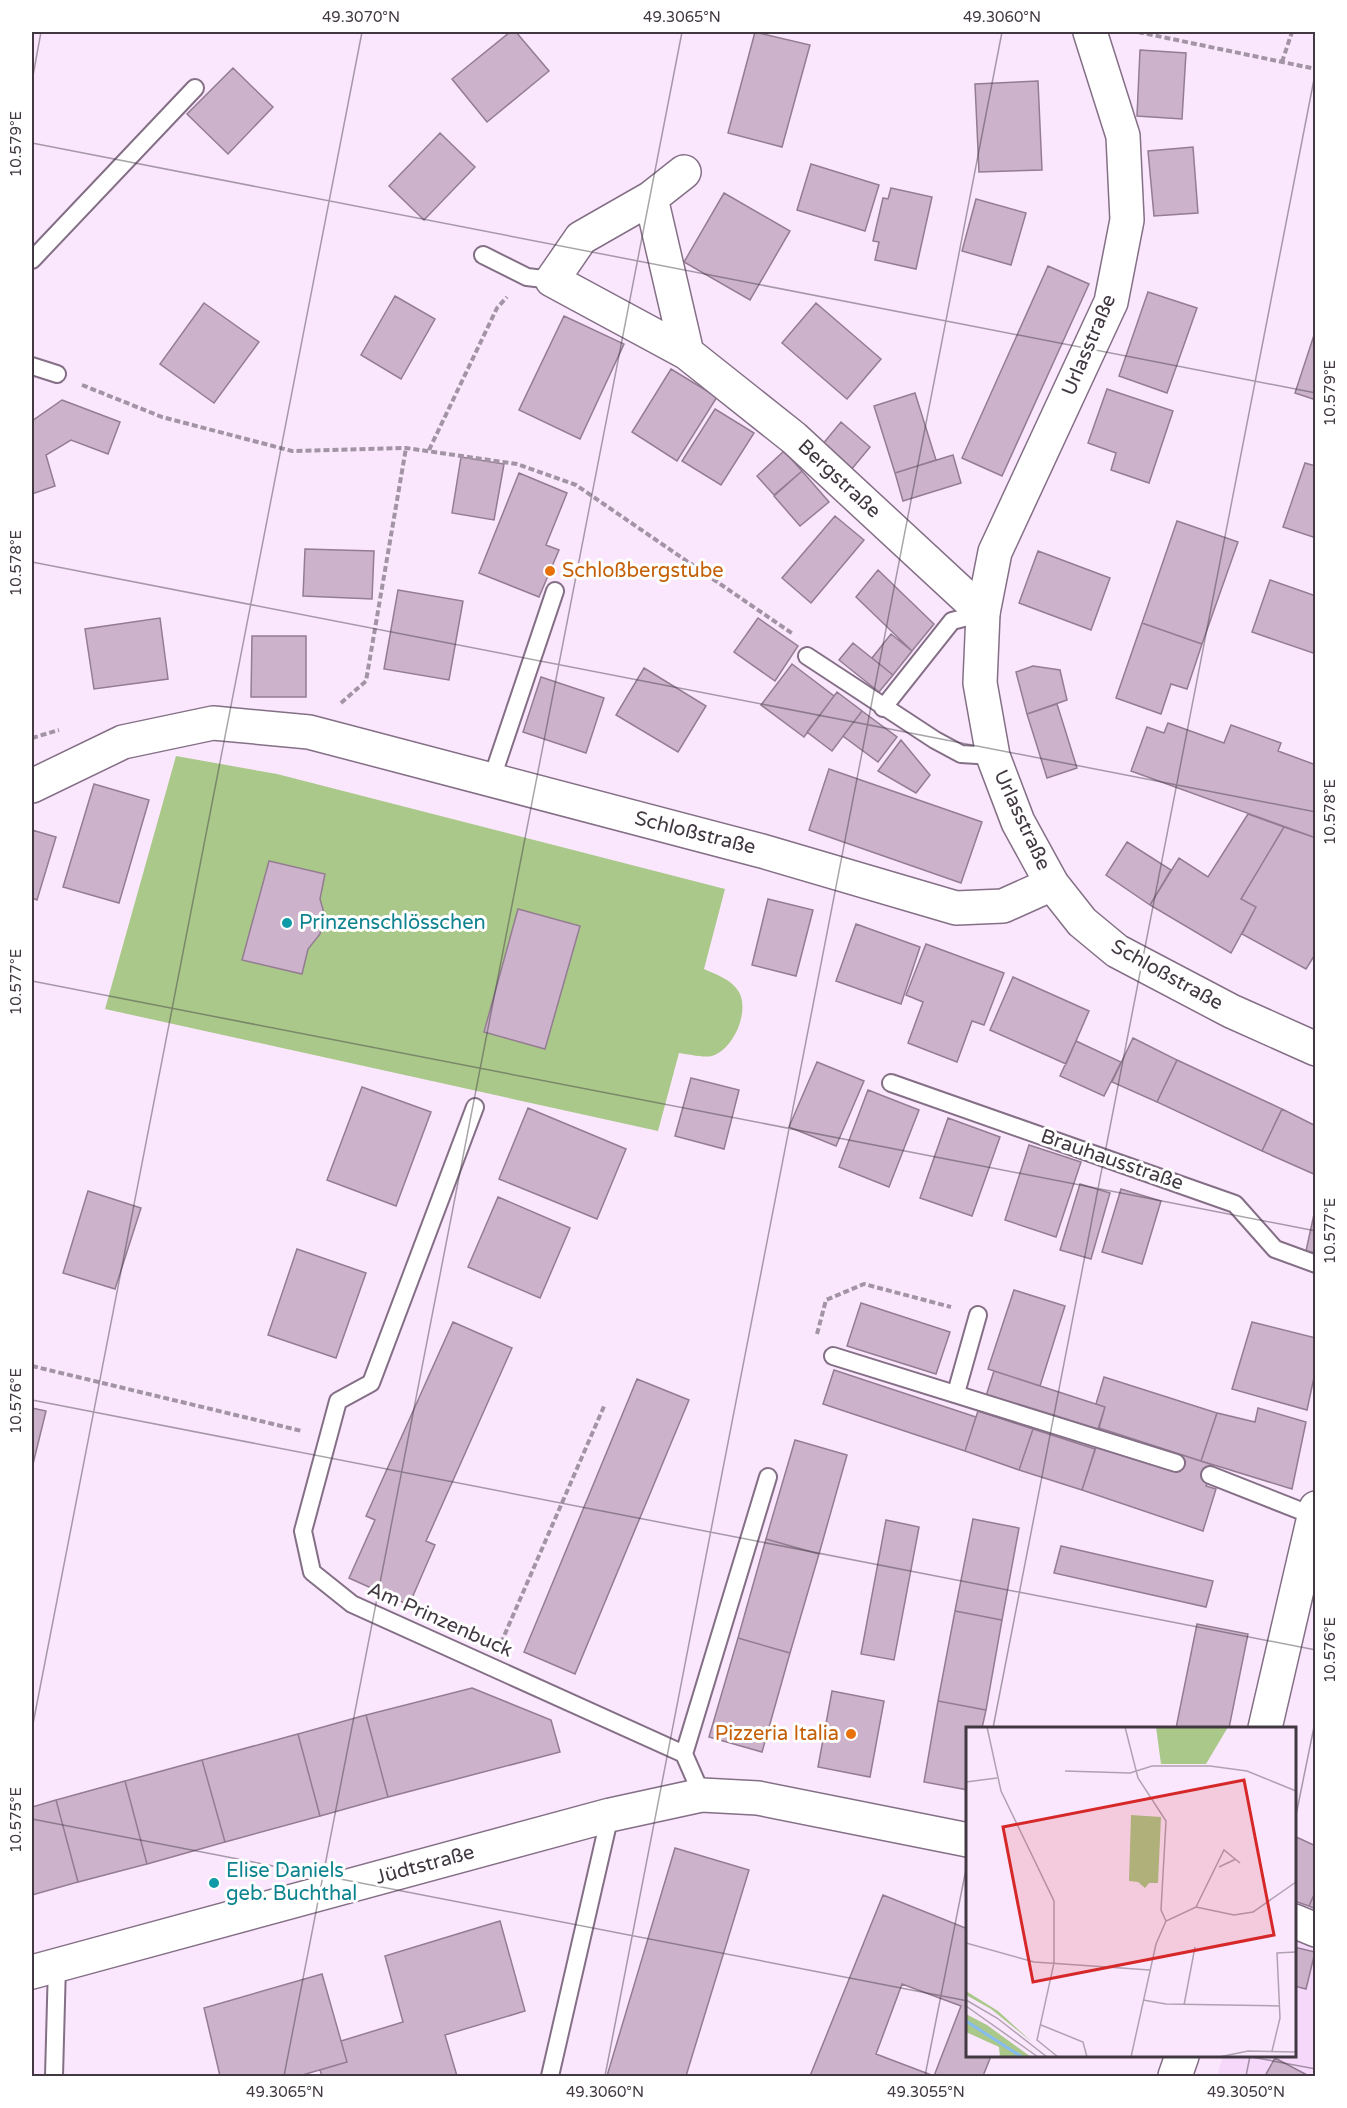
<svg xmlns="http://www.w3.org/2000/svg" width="1347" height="2108" viewBox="0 0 1347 2108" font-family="'Varela Round',sans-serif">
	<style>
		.built { fill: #f6d9fa }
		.green { fill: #aac889 }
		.building { fill: #ccb3cb; stroke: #947c92; stroke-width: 1.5; fill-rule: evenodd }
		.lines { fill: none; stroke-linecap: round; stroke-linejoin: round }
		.service-casing { stroke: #846f86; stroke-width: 20 }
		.minor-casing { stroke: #846f86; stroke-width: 36 }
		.tertiary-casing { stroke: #846f86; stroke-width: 36 }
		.path { stroke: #a394a5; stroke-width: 4; stroke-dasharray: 6 3; stroke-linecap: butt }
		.service { stroke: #fff; stroke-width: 16 }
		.minor { stroke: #fff; stroke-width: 33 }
		.tertiary { stroke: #fff; stroke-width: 33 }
		.ticks { fill: none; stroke: #413842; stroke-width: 1.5; stroke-opacity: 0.45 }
		.food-dot { fill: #e8710a; stroke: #fff; stroke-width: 2 }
		.culture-dot { fill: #0f9aa8; stroke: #fff; stroke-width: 2 }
		.labels { text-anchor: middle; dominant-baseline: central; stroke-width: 6; stroke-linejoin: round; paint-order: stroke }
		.street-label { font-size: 20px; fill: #413842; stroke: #fff }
		.food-label { font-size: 20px; fill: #c56008; stroke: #fff; text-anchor: start }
		.culture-label { font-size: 20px; fill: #0d838f; stroke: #fff; text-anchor: start }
		.inset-river { fill: none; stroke: #87bcf0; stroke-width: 3 }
		.inset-road { fill: none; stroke: #b0a1b2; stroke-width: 1.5 }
		.view { fill: #d62828; fill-opacity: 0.15; stroke: #d62828; stroke-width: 3 }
		.inset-edge { fill: none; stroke: #413842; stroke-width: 3 }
		.neatline { fill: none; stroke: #413842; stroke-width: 2 }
		.ticks-label { font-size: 15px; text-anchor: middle; fill: #413842 }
	</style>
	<rect width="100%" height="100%" fill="#fae7fd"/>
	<path class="built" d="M1295,1935L1315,1945V2076H1217L1223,2056H1294Z"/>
	<path class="green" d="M176,756L277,774L725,889L704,969C717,975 731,979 739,992C750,1012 733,1050 712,1056C703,1058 688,1054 679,1053L658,1131L105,1009Z"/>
	<path class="building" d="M510,32H516L549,71L487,122L452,79Z
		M755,32L810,45L782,147L728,133Z
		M1140,50L1186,53L1182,119L1137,116Z
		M233,68L273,107L228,154L187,114Z
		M1038,81L1042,170L979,172L975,84Z
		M440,133L475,167L424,220L389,186Z
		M1193,147L1198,213L1154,216L1148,151Z
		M811,164L879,185L865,231L797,210Z
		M891,188L932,197L916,269L875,260L879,242L873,241L883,198L888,199Z
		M724,193L790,231L750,300L684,262Z
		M976,199L1026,213L1011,265L962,251Z
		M1048,266L1089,284L1002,476L962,458Z
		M1148,292L1197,308L1167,393L1119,376Z
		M395,296L435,319L401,379L361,355Z
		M204,303L259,342L214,403L160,364Z
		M816,303L881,359L847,399L782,343Z
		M564,316L624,344L580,439L519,410Z
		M1316,329V400L1295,393Z
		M671,369L717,397L677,461L632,432Z
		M1107,389L1173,411L1149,483L1111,470L1116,453L1088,443Z
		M915,393L936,460L895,473L874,406Z
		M62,400L120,422L108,454L71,440L46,455L55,486L32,494V421Z
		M715,409L754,433L721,485L682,461Z
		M841,422L870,447L851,470L822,445Z
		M784,451L802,471L774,495L757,476Z
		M953,455L961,483L903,501L895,473Z
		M461,457L504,464L494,520L452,513Z
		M1305,463L1316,466V538L1283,527Z
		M802,471L829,502L800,526L774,496Z
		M519,473L567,493L546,545L559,550L539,597L479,573Z
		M835,516L864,540L811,603L782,578Z
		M1177,521L1238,542L1202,644L1142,623Z
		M305,549L374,551L372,599L303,596Z
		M1038,551L1110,578L1091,630L1019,603Z
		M878,570L934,624L912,651L856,597Z
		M1270,580L1316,596V654L1252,632Z
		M398,590L463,601L449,680L384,669Z
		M160,618L168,679L94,689L85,629Z
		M758,618L798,646L775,681L734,652Z
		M1142,623L1202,644L1187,689L1171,684L1161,714L1116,698Z
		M891,634L912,651L893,675L872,658Z
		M252,636H306V697H251Z
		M853,643L893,675L879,692L839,660Z
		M792,664L834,696L804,737L761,705Z
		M1033,666L1060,670L1067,700L1027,714L1016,672Z
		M644,668L706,706L678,752L616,715Z
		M541,677L604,698L586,753L523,732Z
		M837,692L862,711L832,751L807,732Z
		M1057,704L1077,768L1047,778L1027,714Z
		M862,711L897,737L878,762L843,736Z
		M1168,723L1224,743L1231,725L1281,743L1278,751L1316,765V838L1131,771L1147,727L1164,733Z
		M901,740L930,775L916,793L878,771Z
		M829,769L982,822L961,883L809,830Z
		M94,784L149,800L119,903L63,887Z
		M1248,814L1284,827L1241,899L1256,907L1231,953L1150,905L1179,858L1208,877Z
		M1284,827L1316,838V953L1306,969L1242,934L1256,907L1241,899Z
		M32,830L56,837L37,900L32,898Z
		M1127,842L1171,870L1150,905L1106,875Z
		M269,861L325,874L320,899L324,913L320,934L308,949L302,974L242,960Z
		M768,899L813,910L796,976L752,965Z
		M518,909L580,926L545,1049L484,1032Z
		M856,924L920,947L901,1004L836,981Z
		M926,944L1004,973L984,1025L972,1021L957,1062L908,1043L923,1002L906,995Z
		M1013,977L1089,1011L1066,1064L990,1030Z
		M1133,1038L1177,1060L1157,1102L1112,1082Z
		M1076,1041L1121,1062L1104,1096L1060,1076Z
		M1177,1060L1282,1109L1262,1151L1157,1102Z
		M817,1062L864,1081L836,1146L789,1127Z
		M691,1078L739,1090L724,1149L675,1136Z
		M362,1087L431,1112L396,1206L327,1180Z
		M868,1090L919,1110L889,1187L839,1167Z
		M528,1108L626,1149L597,1219L499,1179Z
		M1282,1109L1316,1126V1175L1262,1151Z
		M948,1118L1000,1137L972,1216L920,1198Z
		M1029,1145L1081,1162L1056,1237L1005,1220Z
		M1080,1184L1110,1193L1091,1259L1060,1250Z
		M1121,1189L1161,1201L1142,1264L1102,1252Z
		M88,1191L141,1208L115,1289L63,1273Z
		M498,1197L570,1228L540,1298L468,1267Z
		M1316,1205V1253L1306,1251Z
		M297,1249L366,1273L336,1358L268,1335Z
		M1014,1290L1065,1306L1040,1386L988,1369Z
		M861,1303L950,1332L936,1374L847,1346Z
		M453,1322L512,1348L426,1541L435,1545L409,1605L349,1578L375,1520L366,1516Z
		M1252,1322L1316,1338V1368L1307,1410L1232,1389Z
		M834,1370L976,1417L965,1451L823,1404Z
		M994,1371L1105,1407L1097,1432L986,1396Z
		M1104,1377L1217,1413L1201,1461L1099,1428L1105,1407L1096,1404Z
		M637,1379L689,1400L575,1674L524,1652Z
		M32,1408L46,1411L32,1468Z
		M1258,1408L1306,1422L1292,1489L1201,1461L1217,1413L1255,1422Z
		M978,1411L1033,1429L1019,1470L965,1451Z
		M1033,1429L1095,1449L1082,1490L1019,1470Z
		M795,1440L847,1455L819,1554L766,1539Z
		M1097,1444L1174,1470L1179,1454L1213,1465L1206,1486L1216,1489L1203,1531L1082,1490Z
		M973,1519L1019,1528L1002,1620L955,1611Z
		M886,1520L919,1527L894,1660L861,1654Z
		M766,1539L819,1554L790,1653L738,1638Z
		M1061,1546L1213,1581L1206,1607L1054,1573Z
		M955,1611L1002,1620L986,1710L938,1701Z
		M1197,1624L1248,1634L1229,1728H1176Z
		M738,1638L790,1653L762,1752L709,1737Z
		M472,1688L551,1720L560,1752L388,1797L366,1715Z
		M832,1691L884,1701L870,1777L818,1767Z
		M938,1701L986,1710L982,1728H968V1790L924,1782Z
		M366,1715L388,1797L320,1816L298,1734Z
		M298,1734L320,1816L225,1842L202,1760Z
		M202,1760L225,1842L147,1864L125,1781Z
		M125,1781L147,1864L78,1882L56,1800Z
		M56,1800L78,1882L32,1895V1807Z
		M1294,1836L1316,1846V1890L1309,1906L1294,1901Z
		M675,1848L749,1870L686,2076H607Z
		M1316,1890V1909L1309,1906Z
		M883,1895L968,1929V2056H991L983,2076H810ZM902,1984L961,2006L934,2076L876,2054Z
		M500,1921L525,2011L445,2035L457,2076H322L320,2070L347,2062L341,2041L403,2022L385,1956Z
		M1294,1947L1315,1952L1306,1989L1294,1986Z
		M322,1974L347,2062L299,2076H218H220L204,2008Z
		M1275,2058L1309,2076H1265Z"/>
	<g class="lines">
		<defs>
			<path id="service" d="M483,255L527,277L552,280
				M32,260L195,88
				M32,366L57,374
				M807,656L935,740L961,754L993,756
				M883,708L952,621L983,613
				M491,781L555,591
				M891,1083L1235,1204L1275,1249L1316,1264
				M475,1107L371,1383L338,1401L303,1531L312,1572L352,1604L684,1754L702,1795
				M833,1356L1176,1463
				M956,1393L978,1315
				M1210,1475L1314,1516
				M684,1754L768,1477
				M54,2076L57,1965
				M550,2076L610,1815"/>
			<path id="minor" d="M684,172L651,198L581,238L552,280L687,353L794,438L983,613
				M651,198L687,353
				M32,786L123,742L213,723L309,732L762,851L956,908L1003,906L1052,884
				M1265,1728L1316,1508
				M1294,1921L1316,1930
				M32,1972L610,1815L702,1795L758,1798L968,1840
				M1175,2076L1182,2056"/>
			<path id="tertiary" d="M1090,32L1123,136L1127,220L1111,302L995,552L983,613L980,683L993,756L1018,822L1052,884L1082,922L1117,951L1231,1011L1316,1049"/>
		</defs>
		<use href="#service" class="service-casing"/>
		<use href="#minor" class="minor-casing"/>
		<use href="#tertiary" class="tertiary-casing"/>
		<path class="path" d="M1138,32L1316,69
			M1282,62L1292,32
			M82,385L162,417L292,451L406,448L517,464L576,485L793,634
			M429,450L497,308L507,297
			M341,703L366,681L406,448
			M32,738L59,730
			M817,1334L826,1300L864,1284L951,1307
			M32,1366L302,1431
			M501,1643L605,1404"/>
		<use href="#service" class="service"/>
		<use href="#minor" class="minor"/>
		<use href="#tertiary" class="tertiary"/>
	</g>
	<path class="ticks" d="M32,81L41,32M32,143L1316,393M32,562L1316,812M32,981L1316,1231M32,1400L1316,1650M993,1728L1316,69M32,1729L362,32M32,1819L968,2001M1294,1825L1316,1717M1246,2056L1316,2069M284,2076L682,32M605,2076L1002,32M925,2076L968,1859M1246,2076L1250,2056"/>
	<g class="food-dot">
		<circle cx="550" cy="571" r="6"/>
		<circle cx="851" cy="1734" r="6"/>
	</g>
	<g class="culture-dot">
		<circle cx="287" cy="923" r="6"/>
		<circle cx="214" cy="1883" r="6"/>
	</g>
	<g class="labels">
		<g class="street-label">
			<text transform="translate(1089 345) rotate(-67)">Urlasstraße</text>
			<text transform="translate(839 479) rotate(43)">Bergstraße</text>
			<text transform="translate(1022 820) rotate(65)">Urlasstraße</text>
			<text transform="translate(695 833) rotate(14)">Schloßstraße</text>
			<text transform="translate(1167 975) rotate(29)">Schloßstraße</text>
			<text transform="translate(1112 1160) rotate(19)">Brauhausstraße</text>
			<text transform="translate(440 1620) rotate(24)">Am Prinzenbuck</text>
			<text transform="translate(425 1865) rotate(-15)">Jüdtstraße</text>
		</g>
		<g class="food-label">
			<text x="562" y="571">Schloßbergstube</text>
			<text x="839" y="1734" text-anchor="end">Pizzeria Italia</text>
		</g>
		<g class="culture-label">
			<text x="299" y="923">Prinzenschlösschen</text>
			<text x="226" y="1871">Elise Daniels<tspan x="226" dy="23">geb. Buchthal</tspan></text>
		</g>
	</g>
	<g transform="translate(966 1727)">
		<rect width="330" height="330" fill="#fae7fd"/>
		<path d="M190,0H262L240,37H195ZM165,88L195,90L192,156H183L179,161L172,155L163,154ZM0,264L32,284L66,315L25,282L0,268ZM0,287L21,298L65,330H34L33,320L0,305Z" fill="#aac889"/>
		<path class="inset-river" d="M0,294L56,330"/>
		<path class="inset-road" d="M21,0L35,64L88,174V236L71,313L92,330M159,0L172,51L200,94L195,183L200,194M99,44L164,46L186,39H244L281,44L330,64M0,55L31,51M253,140L270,132M230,180L258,123L274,136M0,216L68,235L184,243M0,273L31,291L81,330M177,273L200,277L314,279M218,278L229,220M0,279L72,330M75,298L117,315L121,330M306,324L314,291L311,226L330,225M165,330L190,217L200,194L230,180L268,188L287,185L330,155M253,330L282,324L330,325"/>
		<path class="view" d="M278,53L308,208L67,255L37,100Z"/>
		<rect width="330" height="330" class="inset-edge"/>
	</g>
	<rect width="1347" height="2108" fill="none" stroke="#ffffff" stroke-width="66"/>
	<rect x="33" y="33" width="1281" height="2042" class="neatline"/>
	<g class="ticks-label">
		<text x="361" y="22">49.3070°N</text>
		<text x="682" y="22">49.3065°N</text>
		<text x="1002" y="22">49.3060°N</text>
		<text transform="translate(16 144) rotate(-90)" y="5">10.579°E</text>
		<text transform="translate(1330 393) rotate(-90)" y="5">10.579°E</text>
		<text transform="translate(16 563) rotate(-90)" y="5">10.578°E</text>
		<text transform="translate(1330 812) rotate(-90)" y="5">10.578°E</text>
		<text transform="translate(16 982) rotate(-90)" y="5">10.577°E</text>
		<text transform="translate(1330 1231) rotate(-90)" y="5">10.577°E</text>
		<text transform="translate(16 1401) rotate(-90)" y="5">10.576°E</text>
		<text transform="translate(1330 1650) rotate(-90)" y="5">10.576°E</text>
		<text transform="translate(16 1820) rotate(-90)" y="5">10.575°E</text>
		<text x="285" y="2097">49.3065°N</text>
		<text x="605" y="2097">49.3060°N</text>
		<text x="926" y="2097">49.3055°N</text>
		<text x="1246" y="2097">49.3050°N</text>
	</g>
</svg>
